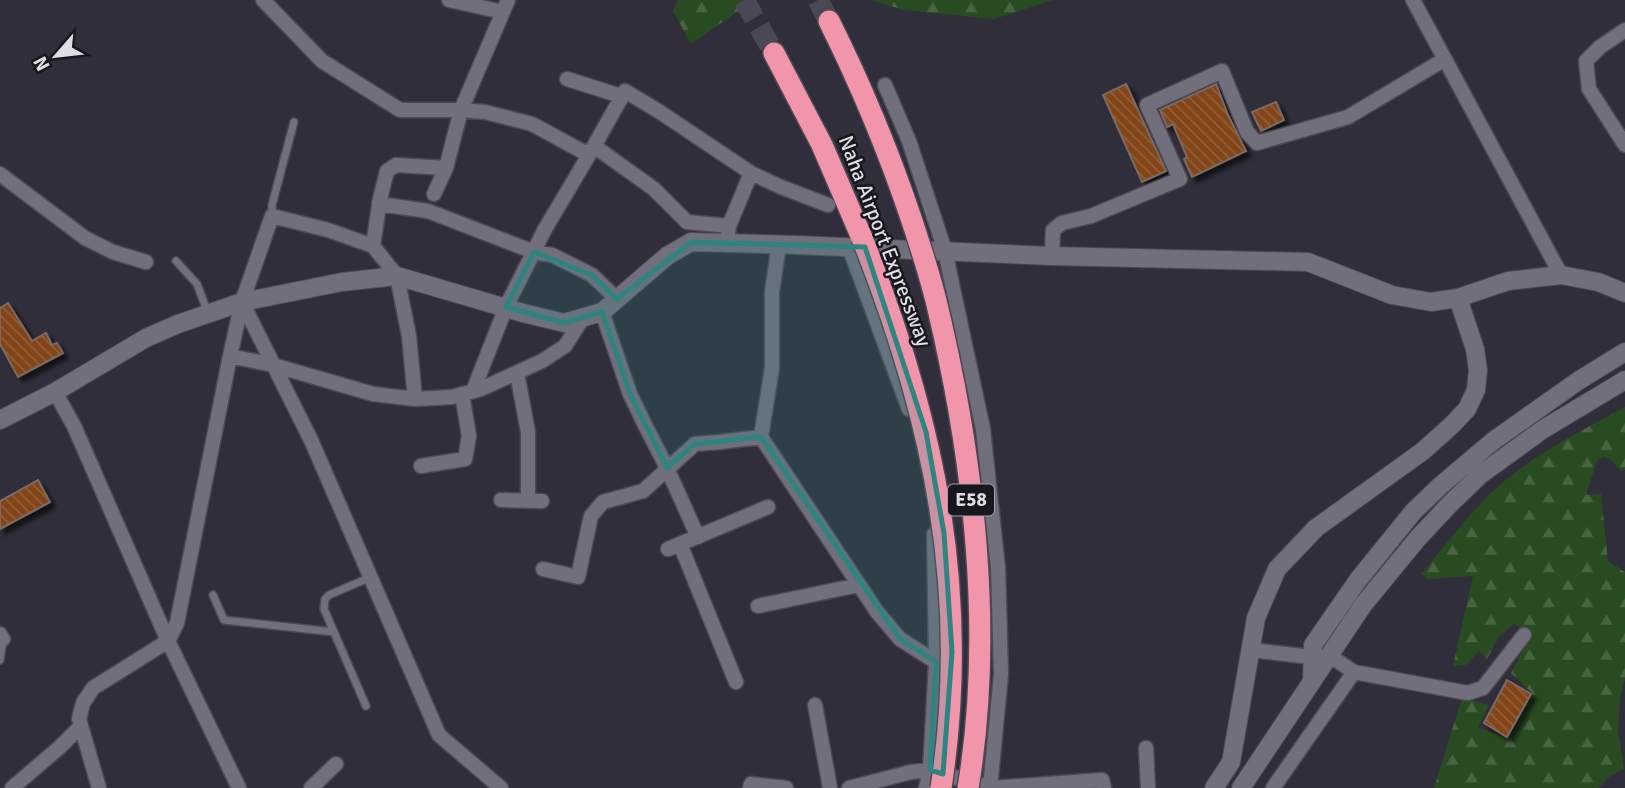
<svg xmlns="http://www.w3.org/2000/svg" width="1625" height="788" viewBox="0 0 1625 788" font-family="Signika,sans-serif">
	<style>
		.forest { fill: url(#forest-firs) }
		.building { fill: url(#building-back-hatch); stroke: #7a6b63; stroke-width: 2; filter: url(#shadow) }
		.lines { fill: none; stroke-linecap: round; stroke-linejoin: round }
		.highway-tunnel { stroke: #4a4854; stroke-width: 21; stroke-dasharray: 21 10; stroke-linecap: butt }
		.lane-casing { stroke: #4c4954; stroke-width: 10 }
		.street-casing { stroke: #4c4954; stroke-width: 17 }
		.secondary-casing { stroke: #4c4954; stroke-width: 20 }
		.highway-casing { stroke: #4c4954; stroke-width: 24 }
		.lane { stroke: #726f7d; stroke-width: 7 }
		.street { stroke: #726f7d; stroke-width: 14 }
		.secondary { stroke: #726f7d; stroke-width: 18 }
		.highway { stroke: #f195aa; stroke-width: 21 }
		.highway-bridge-casing { stroke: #4c4954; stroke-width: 24; stroke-linecap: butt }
		.highway-bridge { stroke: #f195aa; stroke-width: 21 }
		.marked { fill: #2e8580; fill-opacity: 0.2; stroke: #2e8580; stroke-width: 5; stroke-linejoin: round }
		.labels { text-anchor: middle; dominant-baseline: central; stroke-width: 5; stroke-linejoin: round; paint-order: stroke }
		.shield { fill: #18171d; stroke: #a3a1a9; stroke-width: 2 }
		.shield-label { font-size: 19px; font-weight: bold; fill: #dedce5 }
		.street-label { font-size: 21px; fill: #dedce5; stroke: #18171d }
	</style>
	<defs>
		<pattern id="forest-firs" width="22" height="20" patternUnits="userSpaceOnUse" patternTransform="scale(1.75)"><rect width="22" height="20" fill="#294b21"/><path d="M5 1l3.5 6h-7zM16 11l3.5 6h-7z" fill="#486441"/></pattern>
		<pattern id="building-back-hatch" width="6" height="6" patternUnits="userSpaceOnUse" patternTransform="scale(1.75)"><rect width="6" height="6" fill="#824419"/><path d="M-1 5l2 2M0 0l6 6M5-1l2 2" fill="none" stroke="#935e3a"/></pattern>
		<filter id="shadow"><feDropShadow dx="5" dy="5" stdDeviation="2" flood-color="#0009"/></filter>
	</defs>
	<rect width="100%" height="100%" fill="#302e3a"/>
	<path class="forest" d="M678,0H754L691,44L673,11Z
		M870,0H1053L994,19L904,10Z
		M1625,407V470H1620L1611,460L1604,457L1597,460L1586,495L1601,494L1608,561L1625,572V678L1620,699L1618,731L1624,769L1610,776L1599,788H1434L1462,698L1489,705L1478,727L1508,739L1533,694L1511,673L1532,633L1514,624L1499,636L1487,659L1479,651L1466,665L1453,666L1473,576L1429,579L1421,574C1443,548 1465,519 1489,495C1528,457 1577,433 1625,407Z"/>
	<path class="building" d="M1126,84L1166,171L1142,182L1103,95Z
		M1216,84L1228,115L1246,151L1192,177L1184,159L1187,157L1173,124L1167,127L1160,110Z
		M1276,102L1284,120L1261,131L1252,112Z
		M8,303L32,341L46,333L52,345L57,343L63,353L18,377L0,344V308Z
		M38,480L50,502L0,529V501Z
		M1507,680L1531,694L1507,737L1484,723Z"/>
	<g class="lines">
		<path class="highway-tunnel" d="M744,0L774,53
			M818,0L829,21"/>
		<defs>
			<path id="lane" d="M272,216V205L294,122
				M176,261L197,284L208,313
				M213,595L224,620L334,632
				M0,660L3,639
				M366,706L324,609L325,599L329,595L371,577"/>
			<path id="street" d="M263,0L322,61L400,110H461L485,112L532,124L589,155L545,229L506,307L473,391
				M449,0L503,12
				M1413,0L1561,275
				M1625,30L1600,47L1586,61L1589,89L1625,145
				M567,79L621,96
				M885,85L909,141L945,251L983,429L998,568L1001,674L990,788
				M594,146L654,189L687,222L729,226
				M589,155L625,91L660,112L751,173L781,187L828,205
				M0,174L85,238L113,252L146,262
				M434,194L446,168L461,110L508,0
				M379,204L428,211L534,252L552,255L592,275L617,299
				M728,235L729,226L751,173
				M779,244L772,292V368L761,437L877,612L900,639L936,662
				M373,246L380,199L387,171L396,165L446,168
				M849,247L909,409
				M1052,256L1053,230L1062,223L1091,216L1180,179L1147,105L1222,71L1247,132L1257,143L1348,117L1445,59
				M242,302L311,440L439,735L501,788
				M602,312L630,394L645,425L667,468L698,537
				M230,356L273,365L373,394L415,399L452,397L481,389L542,361L565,346L583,318
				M517,373L528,432V501
				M55,392L74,426L168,641L239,788
				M421,466L465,459L469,436L462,394
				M501,500L542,501
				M680,544L736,682
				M668,549L768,507
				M543,569L578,577L591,516L603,502L643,491L695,444L720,442L761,437
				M758,606L859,585
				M0,634L3,639
				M1251,650L1312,657
				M1330,656L1354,672L1468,693L1483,688L1524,635
				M815,705L830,788
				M1146,748L1148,788
				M12,788L60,747L81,726
				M99,788L79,719L83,703L93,688L168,641L177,623L230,356L242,302L272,216L328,230L373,246L397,276L409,336L415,399
				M311,788L336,764
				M750,788L751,784L786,788
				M849,788L911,772L930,770L991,788L1102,780L1104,788
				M926,788L930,770L936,662L934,534
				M1273,788L1354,672"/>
			<path id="secondary" d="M0,420L55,392L146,338L178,324L242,302L342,282L397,276L523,313L564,323L602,312L667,256L691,242L797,245L1052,256L1308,262L1392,295L1431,302L1458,298L1508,281L1561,275L1598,282L1625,293
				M1312,682L1313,645L1358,580L1413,512L1440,486L1493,441L1578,381L1625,352
				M1214,788L1231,762L1256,618L1277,569L1316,528L1423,451L1452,425L1467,409L1476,390L1478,370L1475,349L1458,298
				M1241,788L1363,605L1418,538L1449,505L1480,475L1542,430L1625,380"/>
			<path id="highway" d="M829,21C861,85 888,150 911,218
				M774,53L822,145L862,238"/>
		</defs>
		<use href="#lane" class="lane-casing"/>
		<use href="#street" class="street-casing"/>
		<use href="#secondary" class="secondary-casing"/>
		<use href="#highway" class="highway-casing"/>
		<use href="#lane" class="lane"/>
		<use href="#street" class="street"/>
		<use href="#secondary" class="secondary"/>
		<use href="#highway" class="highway"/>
		<defs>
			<path id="highway-bridge" d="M911,218C921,248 931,278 938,309C974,461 994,633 968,788
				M862,238C934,419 971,593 941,788"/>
		</defs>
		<use href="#highway-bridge" class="highway-bridge-casing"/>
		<use href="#highway-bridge" class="highway-bridge"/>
	</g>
	<path class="marked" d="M691,242L865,247L926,432L944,533L952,652L943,774L930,770L936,662L900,639L761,437L695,444L667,468L630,394L602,312L564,323L506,307L534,252L592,275L617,299Z"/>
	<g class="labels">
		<rect class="shield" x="948" y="484.5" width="46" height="31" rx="5"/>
		<g class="shield-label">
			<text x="971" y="500">E58</text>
		</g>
		<g class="street-label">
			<text transform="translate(885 241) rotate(69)">Naha Airport Expressway</text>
		</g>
	</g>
	<g transform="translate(56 56) rotate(242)" stroke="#18171d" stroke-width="5" paint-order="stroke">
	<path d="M0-5L12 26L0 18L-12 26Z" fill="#dedce5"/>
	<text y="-10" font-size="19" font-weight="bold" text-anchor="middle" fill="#dedce5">N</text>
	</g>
</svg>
